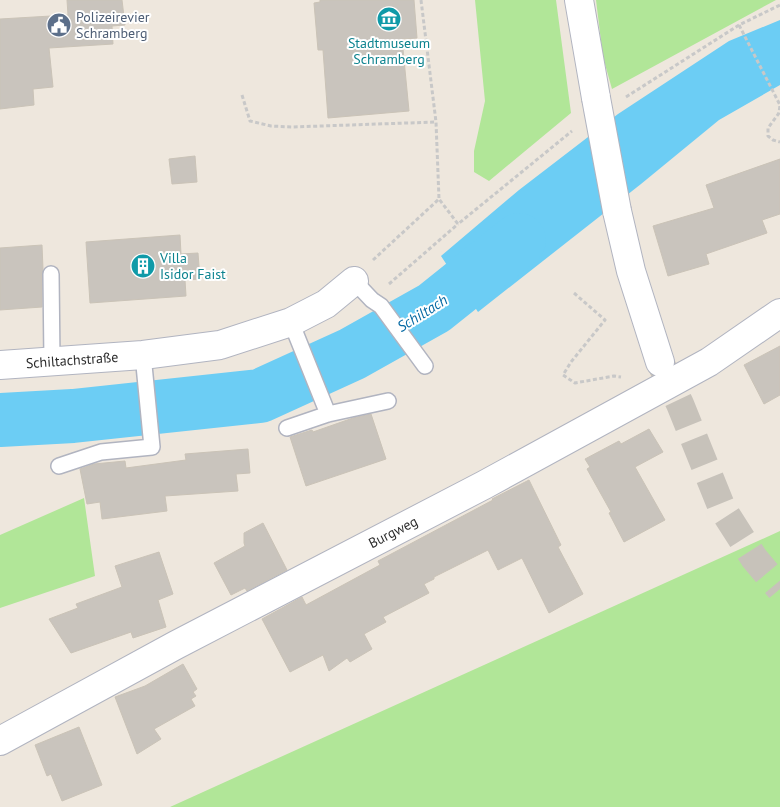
<svg xmlns="http://www.w3.org/2000/svg" width="780" height="807" viewBox="0 0 780 807" font-family="'PT Sans',sans-serif">
	<style>
		.green { fill: #b1e698 }
		.water { fill: #6ccdf4 }
		.lines { fill: none; stroke-linecap: round; stroke-linejoin: round }
		.river { stroke: #6ccdf4; stroke-width: 54 }
		.building { fill: #c9c4bd; stroke: #cac3b7 }
		.secondary-tunnel { stroke: #c7c2ba; stroke-width: 28; stroke-dasharray: 28 14; stroke-linecap: butt }
		.service-casing { stroke: #b1b4c0; stroke-width: 18 }
		.minor-casing { stroke: #b1b4c0; stroke-width: 30 }
		.secondary-casing { stroke: #b1b4c0; stroke-width: 30 }
		.path { stroke: #c8c8c8; stroke-width: 3; stroke-dasharray: 4 2.5; stroke-linecap: butt }
		.service { stroke: #fff; stroke-width: 15 }
		.minor { stroke: #fff; stroke-width: 28 }
		.secondary { stroke: #fff; stroke-width: 28 }
		.secondary-bridge-casing { stroke: #b1b4c0; stroke-width: 30; stroke-linecap: butt }
		.secondary-bridge { stroke: #fff; stroke-width: 28 }
		.labels { text-anchor: middle; dominant-baseline: central; stroke-width: 4; stroke-linejoin: round; paint-order: stroke }
		.service-label { font-size: 14px; fill: #4e5e75; stroke: #fff; text-anchor: start }
		.culture-label { font-size: 14px; fill: #0d838f; stroke: #fff }
		.street-label { font-size: 14px; fill: #2c2c2c; stroke: #fff }
		.water-label { font-size: 15px; font-style: italic; fill: #086ba4; stroke: #fff }
	</style>
	<rect width="100%" height="100%" fill="#eee7dd"/>
	<path class="green" d="M475,0H556L571,113L489,181L474,172V151L485,101Z
		M596,0H776L612,89L603,57Z
		M84,498L95,576L0,608V535Z
		M780,531V807H170Z"/>
	<path class="water" d="M780,20V85L719,120L641,184L478,312L441,256L519,190L618,114L729,41Z"/>
	<g class="lines">
		<path class="river" d="M0,420L73,416L260,396L352,354L434,308L519,240"/>
	</g>
	<path class="building" d="M67,0H122L125,25L112,26L113,44L49,48L53,87L33,89L34,105L0,109V19L68,15Z
		M320,0H414L417,38L402,39L409,111L328,118L323,50H318L314,3L320,2Z
		M195,156L197,182L172,184L169,159Z
		M780,159V214L762,220L767,233L706,254L709,264L668,276L653,226L714,208L706,185Z
		M180,235L181,254L198,253L200,279L185,280L186,296L90,303L86,242Z
		M42,245L43,269L42,274V307L0,310V248Z
		M780,346V395L764,404L744,365Z
		M371,414L386,459L306,486L290,437L312,430L313,432L353,418Z
		M649,429L663,452L635,467L665,520L624,542L609,513L611,512L587,469L590,467L585,459L619,441L621,444Z
		M248,449L250,473L236,474L238,491L165,496L167,511L102,519L100,502L87,504L80,469L94,464L125,461L126,468L186,460L185,454Z
		M529,480L561,545L558,547L583,594L549,613L522,558L498,570L488,550L434,577V579L424,584L429,593L383,617L386,622L364,634L372,649L350,662L347,658L329,671L323,655L290,672L262,619L302,597L306,605L380,565L378,561L493,500L492,499Z
		M263,523L287,570L247,591L245,588L231,595L214,563L245,546L244,543V533Z
		M159,552L173,594L158,600L166,627L133,638L131,632L71,653L49,619L78,608L76,604L122,587L115,566Z
		M183,664L197,689L193,692L196,696L191,699L195,706L154,729L161,739L137,754L115,697L145,686Z
		M79,727L102,785L62,801L51,774L47,776L35,745Z"/>
	<g class="lines">
		<path class="secondary-tunnel" d="M660,362L680,404L722,508L754,558L780,589"/>
		<defs>
			<path id="service" d="M51,274L52,361
				M354,281L372,300L381,306L425,366
				M291,322L328,414
				M287,428L328,414L388,401
				M59,466L101,452L152,447L143,355"/>
			<path id="minor" d="M0,365L143,355L220,345L291,322L326,304L354,281
				M0,741L176,645L484,485L709,362L780,313"/>
			<path id="secondary" d="M579,0L596,98
				M617,211L631,271L660,362"/>
		</defs>
		<use href="#service" class="service-casing"/>
		<use href="#minor" class="minor-casing"/>
		<use href="#secondary" class="secondary-casing"/>
		<path class="path" d="M421,0L436,122L439,199
			M739,25L780,105L779,113L768,128V136L773,140L780,142
			M242,95L250,121L271,126L292,127L436,122
			M626,97L739,25L780,5
			M373,260L439,199L458,224L572,131
			M389,284L458,224
			M574,293L605,320L571,362L563,375L575,383L614,376L621,377"/>
		<use href="#service" class="service"/>
		<use href="#minor" class="minor"/>
		<use href="#secondary" class="secondary"/>
		<defs>
			<path id="secondary-bridge" d="M596,98L617,211"/>
		</defs>
		<use href="#secondary-bridge" class="secondary-bridge-casing"/>
		<use href="#secondary-bridge" class="secondary-bridge"/>
	</g>
	<defs>
		<symbol id="museum-disc" viewBox="-11 -11 22 22"><circle r="9.5" fill="#0f9aa8" stroke="#fff"/><path d="M0-6L6-3V-2H-6V-3ZM-5-1h2V3h-2ZM-1-1h2V3h-2ZM3-1h2V3H3ZM-6 4H6V6H-6Z" fill="#fff"/></symbol>
		<symbol id="civic-disc" viewBox="-11 -11 22 22"><circle r="9.5" fill="#5c6f8a" stroke="#fff"/><path d="M-.6-6.5H3V-4.5H.6V-3L4-1V1h2V6H-6V1h2V-1L-.6-3ZM-1.2 2.5V6h2.4V2.5Z" fill="#fff"/></symbol>
		<symbol id="building-disc" viewBox="-11 -11 22 22"><circle r="9.5" fill="#0f9aa8" stroke="#fff"/><path d="M-4-6H4V6H1V3H-1V6H-4ZM-2.5-4.3h1.7v1.8h-1.7ZM.8-4.3h1.7v1.8H.8ZM-2.5-1h1.7V.8h-1.7ZM.8-1h1.7V.8H.8Z" fill="#fff"/></symbol>
	</defs>
	<g fill-rule="evenodd">
		<use href="#museum-disc" x="375" y="5" width="28" height="28"/>
		<use href="#civic-disc" x="45" y="11" width="28" height="28"/>
		<use href="#building-disc" x="129" y="252" width="28" height="28"/>
	</g>
	<g class="labels">
		<g class="service-label">
			<text x="76" y="17">Polizeirevier<tspan x="76" dy="16">Schramberg</tspan></text>
		</g>
		<g class="culture-label">
			<text x="389" y="43">Stadtmuseum<tspan x="389" dy="16">Schramberg</tspan></text>
			<text x="160" y="258" text-anchor="start">Villa<tspan x="160" dy="16">Isidor Faist</tspan></text>
		</g>
		<g class="street-label">
			<text transform="translate(72 360) rotate(-4)">Schiltachstraße</text>
			<text transform="translate(393 532) rotate(-27)">Burgweg</text>
		</g>
		<g class="water-label">
			<text transform="translate(422 313) rotate(-32)">Schiltach</text>
		</g>
	</g>
</svg>
